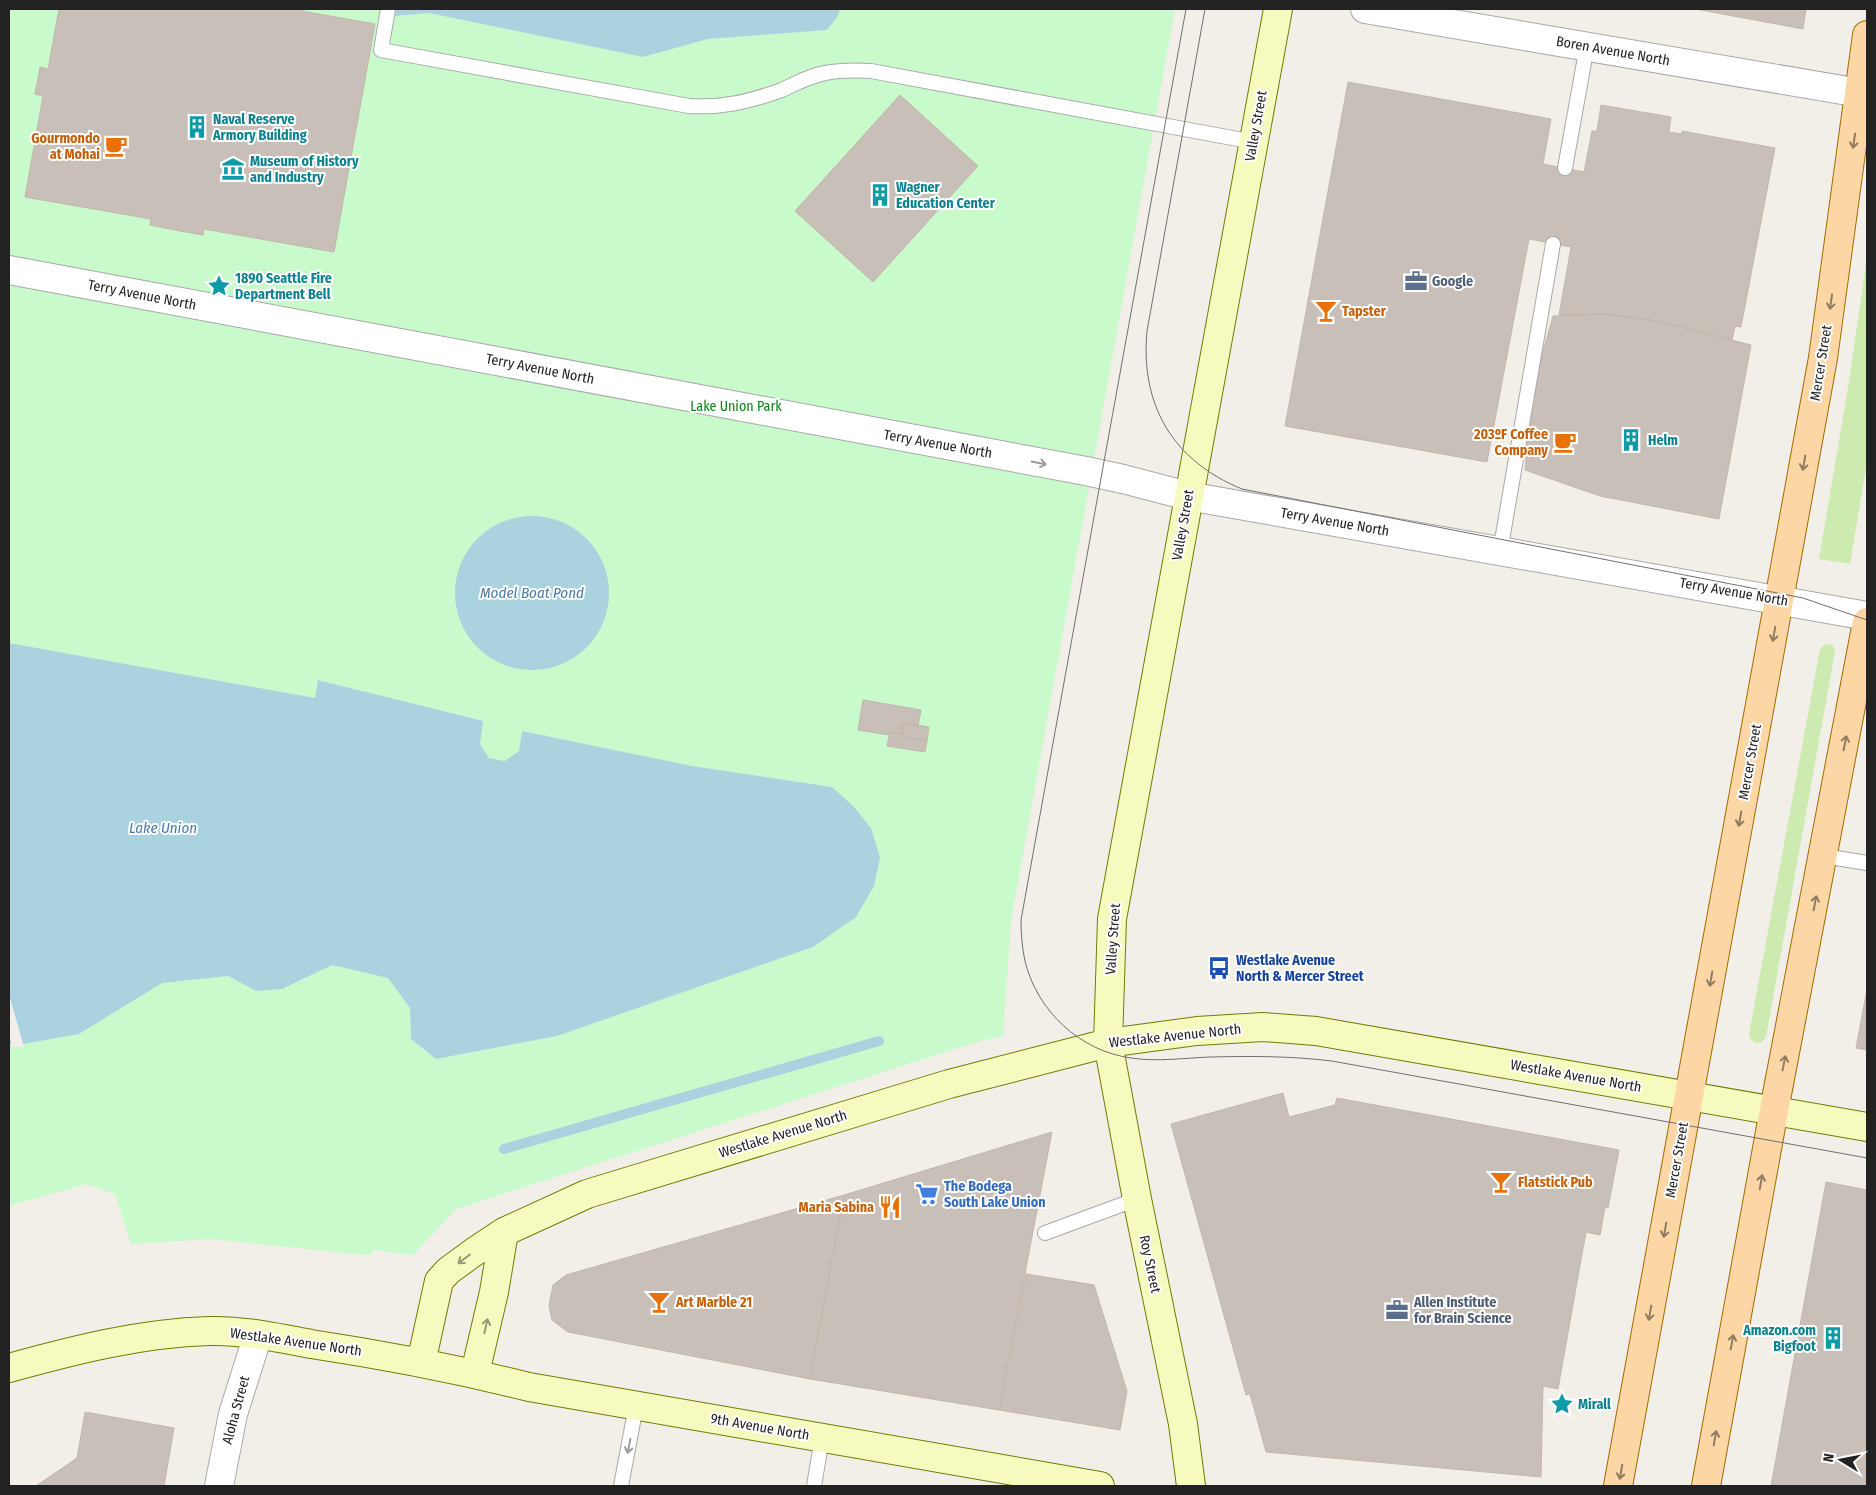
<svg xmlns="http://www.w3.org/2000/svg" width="1876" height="1495" viewBox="0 0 1876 1495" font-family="'Fira Sans Condensed',sans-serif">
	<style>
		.grass { fill: #cdebb0 }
		.park { fill: #c8facc }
		.water { fill: #aad3df }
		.pier { fill: #f2efe9 }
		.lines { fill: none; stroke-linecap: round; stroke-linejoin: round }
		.stream { stroke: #aad3df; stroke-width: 10 }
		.building { fill: #c7bfb8; stroke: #c4b6ab }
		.lane-casing { stroke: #a9a9a9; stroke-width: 16 }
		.street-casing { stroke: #a9a9a9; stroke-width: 30 }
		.secondary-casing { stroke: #707d05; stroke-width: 30 }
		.primary-casing { stroke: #a06b00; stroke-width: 30 }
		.lane { stroke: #fff; stroke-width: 14 }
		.street { stroke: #fff; stroke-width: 28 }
		.secondary { stroke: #f7fabf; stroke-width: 28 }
		.primary { stroke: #fcd6a4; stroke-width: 28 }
		.tram { stroke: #707070; stroke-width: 1 }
		.oneway { stroke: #8f7c63 }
		.oneway2 { stroke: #9c9c9c }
		.oneway3 { stroke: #979978 }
		.labels { text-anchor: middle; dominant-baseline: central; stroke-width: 4; stroke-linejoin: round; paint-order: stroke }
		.street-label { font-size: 14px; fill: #222; stroke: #fff }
		.culture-label { font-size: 14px; font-weight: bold; fill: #0d838f; stroke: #fff; text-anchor: start }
		.food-label { font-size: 14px; font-weight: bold; fill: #c56008; stroke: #fff; text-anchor: end }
		.service-label { font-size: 14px; font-weight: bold; fill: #4e5e75; stroke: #fff; text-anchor: start }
		.park-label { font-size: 14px; fill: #0c8416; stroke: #fff }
		.transit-label { font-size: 14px; font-weight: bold; fill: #164399; stroke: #fff; text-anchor: start }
		.shop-label { font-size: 14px; font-weight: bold; fill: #366cbe; stroke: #fff; text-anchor: start }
		.water-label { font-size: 15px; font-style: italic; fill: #4a7aab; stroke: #fff }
	</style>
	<rect width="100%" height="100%" fill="#f2efe9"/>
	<path class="grass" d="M1867,257V462L1850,564L1819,559L1849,381Z
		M1829,644L1833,646L1835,651L1766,1037L1762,1042L1756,1043L1751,1040L1749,1034L1820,649L1824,645Z"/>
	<path class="park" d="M9,9H396L395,16L429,13L643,57L708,39L827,30L838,16L840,9H1175L1011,921L1003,1036L980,1041L456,1209L413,1255L373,1250L370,1255H366L209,1239L131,1244L115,1194L86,1184L9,1206V1044H23L79,1034L161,983L228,976L256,991L282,989L332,965L388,978L410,1008L411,1039L436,1059L557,1036L813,947L832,787L692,766L522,731L519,751L506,761L489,758L480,744L483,721L318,680L315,698L9,643Z"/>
	<path class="water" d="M396,9H840L838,16L827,30L708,39L643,57L429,13L395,16Z
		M455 593a77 77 0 1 1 154 0a77 77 0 1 1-154 0Z
		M9,643L315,698L318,680L483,721L480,744L489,758L505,761L519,751L522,731L692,766L832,787L854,807L871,828L880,858L874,886L856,917L813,947L557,1036L436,1059L411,1039L410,1008L388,978L332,965L282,989L256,991L228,976L162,983L79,1034L23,1044H9Z"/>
	<path class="pier" d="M9,998H10L24,1047H12L9,1032Z"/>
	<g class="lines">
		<path class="stream" d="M504,1149L879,1041"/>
	</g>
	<path class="building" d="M59,9H291L375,24L334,252L204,229L203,235L180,231L150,225L151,219L25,197L43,96L35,94L40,67L48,69Z
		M1696,9H1806L1803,29Z
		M1348,82L1551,119L1543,164L1584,172L1592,131H1597L1601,105L1671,117L1669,132L1682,134V131L1775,148L1741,327L1735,326L1732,340L1657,321L1605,314L1559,315L1571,247L1529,239L1487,462L1285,426Z
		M900,95L978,166L873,282L795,211Z
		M1605,314L1657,321L1751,345L1719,519L1600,496L1525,470L1530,410L1539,365L1553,316Z
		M863,700L921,710L918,726L904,723L902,734L890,732L889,735L858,730Z
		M904,723L929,727L927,741L902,737Z
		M890,732L902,734V737L927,741L925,752L887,746Z
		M1867,989V1050L1856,1048Z
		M1283,1093L1289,1117L1335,1105L1337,1098L1619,1150L1608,1208L1605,1207L1600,1235L1586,1232L1558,1389L1543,1386L1541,1477L1266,1452L1250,1394L1246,1395L1171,1124Z
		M1052,1132L999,1410L810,1379L844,1195Z
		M1826,1182L1867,1190V1486H1771Z
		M844,1195L810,1379L568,1332L552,1320L549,1306L553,1285L566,1275Z
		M1026,1274L1094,1285L1127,1391L1120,1430L999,1410Z
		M85,1412L174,1428L164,1486H36L77,1458Z"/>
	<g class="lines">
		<defs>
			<path id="lane" d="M388,9L381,50L689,106C722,108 748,102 779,91C794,85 808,76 825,73C841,70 855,70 871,71L1254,142
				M1565,168L1587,46
				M1500,552L1553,244
				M1824,856L1867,863
				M1045,1233L1137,1199
				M621,1486L636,1406
				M814,1486L822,1438"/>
			<path id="street" d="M1365,9L1860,93
				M9,270L1086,471L1123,479L1188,496L1867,616
				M219,1486L233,1414L258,1335"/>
			<path id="secondary" d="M421,1363L439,1281L448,1271L474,1252L504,1232L587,1194L949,1084L1108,1043L1197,1031L1263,1027L1316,1031L1867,1127
				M9,1368C74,1350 141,1333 209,1331C243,1330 278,1338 311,1344C384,1355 457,1369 529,1387L1100,1486
				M475,1373L494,1292L504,1232
				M1191,1486L1183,1424L1137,1199L1108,1043L1112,919L1278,9"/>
			<path id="primary" d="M1618,1486L1823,358L1867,35
				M1706,1486L1774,1110L1867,622"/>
		</defs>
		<use href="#lane" class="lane-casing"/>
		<use href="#street" class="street-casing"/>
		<use href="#secondary" class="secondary-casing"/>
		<use href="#primary" class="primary-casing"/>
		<use href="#lane" class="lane"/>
		<use href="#street" class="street"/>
		<use href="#secondary" class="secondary"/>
		<use href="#primary" class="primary"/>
		<path class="tram" d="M1186,9L1021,920C1021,934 1022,947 1025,961C1037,1011 1080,1051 1131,1058C1157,1062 1184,1058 1210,1057C1251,1056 1291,1056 1332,1061L1867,1158
			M1205,9L1147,331C1140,405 1173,461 1242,489L1803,598L1867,620"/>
	</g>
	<defs><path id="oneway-shaft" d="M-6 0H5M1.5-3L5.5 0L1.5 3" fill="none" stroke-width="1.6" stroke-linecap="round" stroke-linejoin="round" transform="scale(1.25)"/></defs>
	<g class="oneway">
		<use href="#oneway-shaft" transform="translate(1854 141) rotate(98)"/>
		<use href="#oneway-shaft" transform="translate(1831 302) rotate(98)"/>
		<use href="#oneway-shaft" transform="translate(1804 463) rotate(100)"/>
		<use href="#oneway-shaft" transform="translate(1774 634) rotate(100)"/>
		<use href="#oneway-shaft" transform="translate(1845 743) rotate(-79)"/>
		<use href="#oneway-shaft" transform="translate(1740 819) rotate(100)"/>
		<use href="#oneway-shaft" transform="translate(1815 903) rotate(-79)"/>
		<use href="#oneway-shaft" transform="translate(1711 979) rotate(100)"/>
		<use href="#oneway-shaft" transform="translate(1784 1063) rotate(-79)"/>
		<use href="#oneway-shaft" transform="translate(1761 1182) rotate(-80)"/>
		<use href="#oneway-shaft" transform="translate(1665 1230) rotate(100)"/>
		<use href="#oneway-shaft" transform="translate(1650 1313) rotate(100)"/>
		<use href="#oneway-shaft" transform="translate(1732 1342) rotate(-80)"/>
		<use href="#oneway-shaft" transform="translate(1715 1438) rotate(-80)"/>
		<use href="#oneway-shaft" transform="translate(1621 1472) rotate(100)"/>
	</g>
	<g class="oneway2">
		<use href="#oneway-shaft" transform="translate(1039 463) rotate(11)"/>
		<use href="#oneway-shaft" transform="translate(629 1446) rotate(101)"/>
	</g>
	<g class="oneway3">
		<use href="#oneway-shaft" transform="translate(464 1259) rotate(143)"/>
		<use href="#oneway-shaft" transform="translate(486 1326) rotate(-77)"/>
	</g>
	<defs>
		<symbol id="building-bare" viewBox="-9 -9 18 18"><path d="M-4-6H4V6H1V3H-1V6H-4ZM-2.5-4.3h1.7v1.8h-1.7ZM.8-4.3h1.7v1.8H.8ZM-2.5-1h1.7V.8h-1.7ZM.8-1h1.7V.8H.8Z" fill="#0f9aa8" stroke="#fff" stroke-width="2.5" paint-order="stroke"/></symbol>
		<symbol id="cafe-bare" viewBox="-9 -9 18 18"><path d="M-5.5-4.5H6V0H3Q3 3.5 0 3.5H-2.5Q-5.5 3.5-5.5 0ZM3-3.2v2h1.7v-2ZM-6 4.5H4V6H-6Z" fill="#e8710a" stroke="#fff" stroke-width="2.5" paint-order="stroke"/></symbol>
		<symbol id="museum-bare" viewBox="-9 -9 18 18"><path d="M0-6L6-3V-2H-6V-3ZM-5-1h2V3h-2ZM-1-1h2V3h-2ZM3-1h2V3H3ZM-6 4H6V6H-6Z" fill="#0f9aa8" stroke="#fff" stroke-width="2.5" paint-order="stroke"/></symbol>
		<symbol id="office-bare" viewBox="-9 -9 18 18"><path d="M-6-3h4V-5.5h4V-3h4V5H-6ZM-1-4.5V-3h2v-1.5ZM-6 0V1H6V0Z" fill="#5c6f8a" stroke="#fff" stroke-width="2.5" paint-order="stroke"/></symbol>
		<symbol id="sight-bare" viewBox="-9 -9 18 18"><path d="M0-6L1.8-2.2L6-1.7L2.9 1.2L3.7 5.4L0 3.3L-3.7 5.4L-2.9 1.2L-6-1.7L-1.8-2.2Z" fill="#0f9aa8" stroke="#fff" stroke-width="2.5" paint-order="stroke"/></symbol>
		<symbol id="bar-bare" viewBox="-9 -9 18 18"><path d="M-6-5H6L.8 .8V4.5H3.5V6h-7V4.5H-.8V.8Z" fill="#e8710a" stroke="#fff" stroke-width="2.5" paint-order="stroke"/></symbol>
		<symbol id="bus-bare" viewBox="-9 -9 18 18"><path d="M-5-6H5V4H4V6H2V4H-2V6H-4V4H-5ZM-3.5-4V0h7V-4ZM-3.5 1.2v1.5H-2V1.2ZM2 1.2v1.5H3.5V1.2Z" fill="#1a4fb4" stroke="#fff" stroke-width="2.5" paint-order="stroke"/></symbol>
		<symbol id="supermarket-bare" viewBox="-9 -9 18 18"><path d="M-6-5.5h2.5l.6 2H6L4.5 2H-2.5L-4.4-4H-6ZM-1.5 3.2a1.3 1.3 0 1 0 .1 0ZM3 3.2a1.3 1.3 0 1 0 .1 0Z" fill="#3f7fe0" stroke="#fff" stroke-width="2.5" paint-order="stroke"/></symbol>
		<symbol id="restaurant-bare" viewBox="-9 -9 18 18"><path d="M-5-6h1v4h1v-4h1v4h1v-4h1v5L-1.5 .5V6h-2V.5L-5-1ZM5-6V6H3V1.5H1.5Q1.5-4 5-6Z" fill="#e8710a" stroke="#fff" stroke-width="2.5" paint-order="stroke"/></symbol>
	</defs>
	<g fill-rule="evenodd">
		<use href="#building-bare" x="181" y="111" width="32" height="32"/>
		<use href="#cafe-bare" x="100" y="130" width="32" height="32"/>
		<use href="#museum-bare" x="217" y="153" width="32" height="32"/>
		<use href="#building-bare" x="864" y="179" width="32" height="32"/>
		<use href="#office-bare" x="1400" y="265" width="32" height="32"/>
		<use href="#sight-bare" x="203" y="270" width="32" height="32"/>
		<use href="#bar-bare" x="1310" y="295" width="32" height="32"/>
		<use href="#building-bare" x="1615" y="424" width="32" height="32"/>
		<use href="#cafe-bare" x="1549" y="426" width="32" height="32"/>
		<use href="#bus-bare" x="1203" y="952" width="32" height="32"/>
		<use href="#bar-bare" x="1485" y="1166" width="32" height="32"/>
		<use href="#supermarket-bare" x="911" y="1178" width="32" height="32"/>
		<use href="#restaurant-bare" x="874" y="1191" width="32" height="32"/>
		<use href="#bar-bare" x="643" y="1286" width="32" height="32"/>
		<use href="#office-bare" x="1381" y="1294" width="32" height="32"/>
		<use href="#building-bare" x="1817" y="1322" width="32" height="32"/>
		<use href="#sight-bare" x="1546" y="1388" width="32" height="32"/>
	</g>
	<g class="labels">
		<g class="street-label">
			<text transform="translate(1613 51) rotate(10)">Boren Avenue North</text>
			<text transform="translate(1256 126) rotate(-80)">Valley Street</text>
			<text transform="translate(142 295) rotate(11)">Terry Avenue North</text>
			<text transform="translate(1821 363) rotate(-81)">Mercer Street</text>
			<text transform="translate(540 369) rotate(11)">Terry Avenue North</text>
			<text transform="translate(938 444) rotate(10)">Terry Avenue North</text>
			<text transform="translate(1335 522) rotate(10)">Terry Avenue North</text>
			<text transform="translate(1183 525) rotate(-80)">Valley Street</text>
			<text transform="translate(1734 592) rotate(10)">Terry Avenue North</text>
			<text transform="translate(1750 762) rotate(-80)">Mercer Street</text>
			<text transform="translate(1113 939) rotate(-86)">Valley Street</text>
			<text transform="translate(1175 1036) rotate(-6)">Westlake Avenue North</text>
			<text transform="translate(1576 1076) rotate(10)">Westlake Avenue North</text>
			<text transform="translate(783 1134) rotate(-17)">Westlake Avenue North</text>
			<text transform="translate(1677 1160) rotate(-80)">Mercer Street</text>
			<text transform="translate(1150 1264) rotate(78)">Roy Street</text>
			<text transform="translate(296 1342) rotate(8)">Westlake Avenue North</text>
			<text transform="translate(236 1410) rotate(-75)">Aloha Street</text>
			<text transform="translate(760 1427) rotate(10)">9th Avenue North</text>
		</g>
		<g class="culture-label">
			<text x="213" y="119">Naval Reserve<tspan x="213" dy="16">Armory Building</tspan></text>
			<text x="250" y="161">Museum of History<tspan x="250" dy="16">and Industry</tspan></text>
			<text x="896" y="187">Wagner<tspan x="896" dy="16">Education Center</tspan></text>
			<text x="235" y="278">1890 Seattle Fire<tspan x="235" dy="16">Department Bell</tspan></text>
			<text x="1648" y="440">Helm</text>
			<text x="1816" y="1330" text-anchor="end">Amazon.com<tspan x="1816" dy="16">Bigfoot</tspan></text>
			<text x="1578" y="1404">Mirall</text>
		</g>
		<g class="food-label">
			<text x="100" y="138">Gourmondo<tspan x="100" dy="16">at Mohai</tspan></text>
			<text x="1342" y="311" text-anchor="start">Tapster</text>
			<text x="1548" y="434">203ºF Coffee<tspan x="1548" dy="16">Company</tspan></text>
			<text x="1518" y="1182" text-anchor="start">Flatstick Pub</text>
			<text x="874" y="1207">Maria Sabina</text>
			<text x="676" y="1302" text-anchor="start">Art Marble 21</text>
		</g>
		<g class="service-label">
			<text x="1432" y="281">Google</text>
			<text x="1414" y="1302">Allen Institute<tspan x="1414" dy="16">for Brain Science</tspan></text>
		</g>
		<g class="park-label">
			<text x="736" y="406">Lake Union Park</text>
		</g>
		<g class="transit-label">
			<text x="1236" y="960">Westlake Avenue<tspan x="1236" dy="16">North &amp; Mercer Street</tspan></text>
		</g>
		<g class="shop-label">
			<text x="944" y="1186">The Bodega<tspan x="944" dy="16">South Lake Union</tspan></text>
		</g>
		<g class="water-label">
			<text x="532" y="593">Model Boat Pond</text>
			<text x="163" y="828">Lake Union</text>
		</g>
	</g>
	<rect width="1876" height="1495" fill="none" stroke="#222222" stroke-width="20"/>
	<g transform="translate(1841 1460) rotate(280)" stroke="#ffffff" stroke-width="4" paint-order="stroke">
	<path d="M0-4L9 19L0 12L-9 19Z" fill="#222222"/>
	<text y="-8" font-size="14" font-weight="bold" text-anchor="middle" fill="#222222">N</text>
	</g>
</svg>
